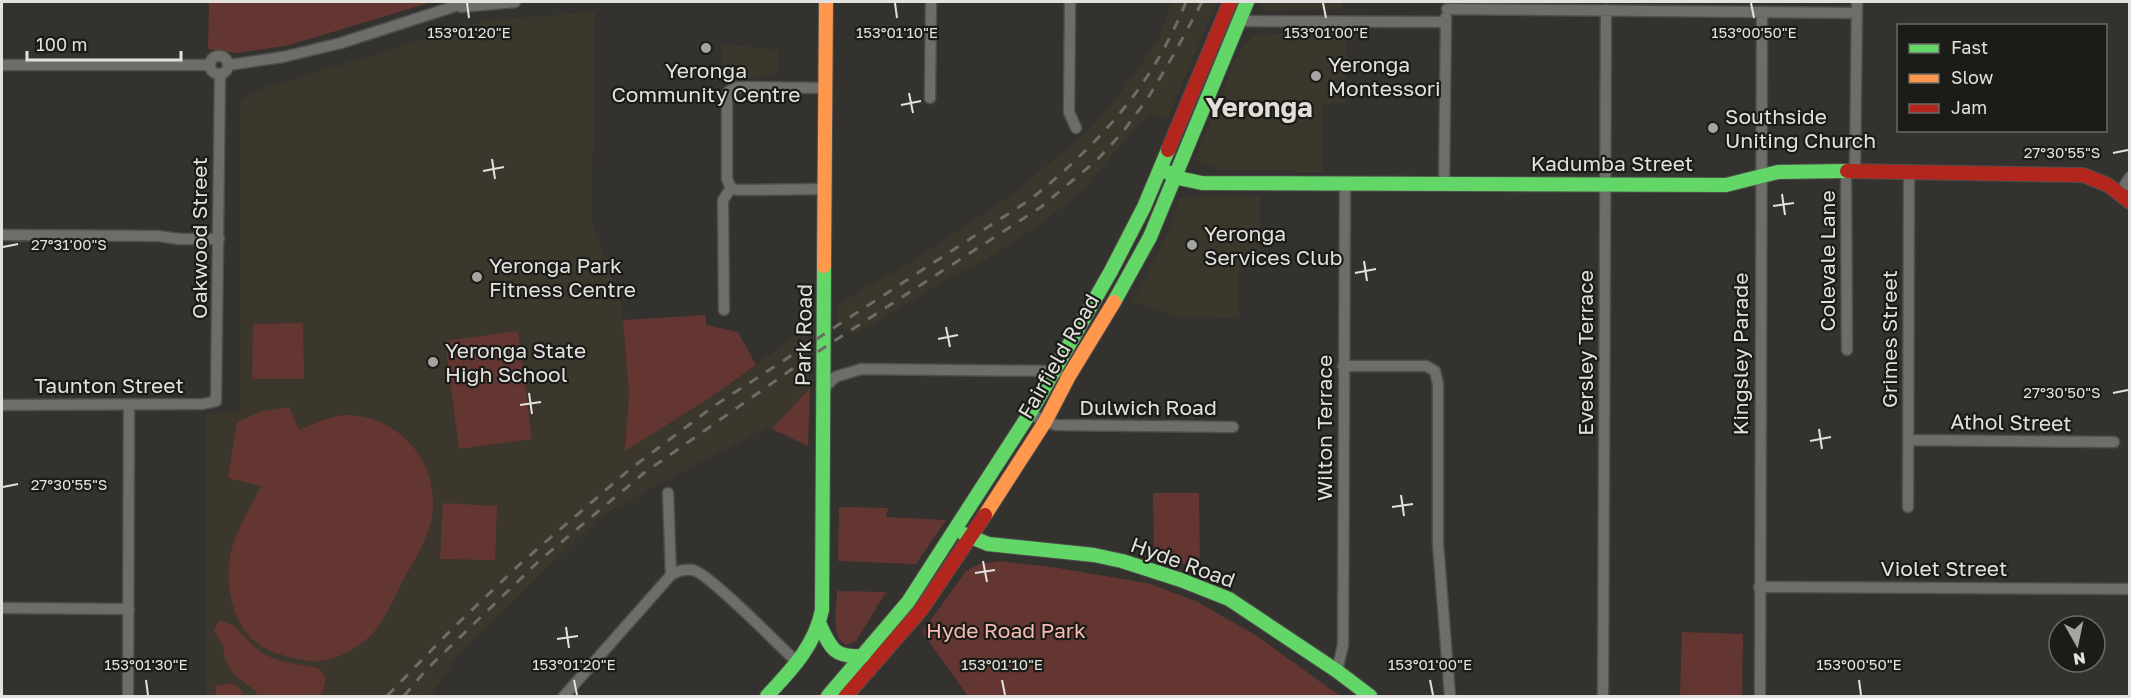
<svg xmlns="http://www.w3.org/2000/svg" width="2131" height="698" viewBox="0 0 2131 698" font-family="'Golos Text',sans-serif">
	<style>
		.built { fill: #3b372c }
		.green { fill: #643632 }
		.lines { fill: none; stroke-linecap: round; stroke-linejoin: round }
		.street-casing { stroke: #4f4e4b; stroke-width: 13 }
		.fast-casing { stroke: #4f4e4b; stroke-width: 16 }
		.slow-casing { stroke: #4f4e4b; stroke-width: 16 }
		.jam-casing { stroke: #4f4e4b; stroke-width: 16 }
		.street { stroke: #6e6d6a; stroke-width: 10 }
		.fast { stroke: #63d668; stroke-width: 14 }
		.slow { stroke: #ff974d; stroke-width: 14 }
		.jam { stroke: #b3261e; stroke-width: 14 }
		.rail { stroke: #6c6c6a; stroke-width: 3; stroke-dasharray: 10 10; stroke-linecap: butt }
		.ticks { fill: none; stroke: #e3e1de; stroke-width: 2 }
		.poi-dot { fill: #a5a4a0; stroke: #1b1b18; stroke-width: 2 }
		.labels { text-anchor: middle; dominant-baseline: central; stroke-width: 4.5; stroke-linejoin: round; paint-order: stroke }
		.poi-label { font-size: 21px; fill: #e3e1de; stroke: #1b1b18; text-anchor: start }
		.street-label { font-size: 21px; fill: #e3e1de; stroke: #1b1b18 }
		.park-label { font-size: 21px; fill: #f8bab3; stroke: #1b1b18 }
		.district-label { font-size: 27px; font-weight: bold; fill: #e1dfd7; stroke: #1b1b18 }
		.ticks-label { font-size: 15px; text-anchor: middle; fill: #e3e1de; stroke: #1b1b18; stroke-width: 4.5; stroke-linejoin: round; paint-order: stroke }
	</style>
	<rect width="100%" height="100%" fill="#33322e"/>
	<path class="built" d="M1172,2H1217L1167,119L1161,115L1157,117L1149,113L1090,181L1092,183L1047,219L1006,247L973,267L951,277L854,335L837,324L839,303L916,259L1009,197L1091,128L1124,88L1158,40Z
		M1260,2H1342V9L1264,10Z
		M595,12L592,218L598,239L622,306L629,393L625,450L711,397L808,327L810,388L772,429L768,427L602,515L450,663L452,666L430,696H207V414L240,412L239,112L241,103L246,95L257,90L488,20Z
		M1347,33L1346,103L1323,104V172H1298L1289,170H1222L1196,161L1197,153L1238,54L1252,37L1256,35L1277,34Z
		M722,44L779,50L778,75L721,81Z
		M1260,196V265H1239V318L1179,317L1133,302L1162,246L1180,199L1186,197Z"/>
	<path class="green" d="M209,2H432L286,46L236,53L208,49Z
		M706,315V325L738,332L756,365L711,397L625,451L629,393L623,320Z
		M303,323L304,379H252L253,324Z
		M518,331L532,439L459,449L445,341Z
		M810,388L808,446L772,429Z
		M289,407L299,430C314,424 331,415 347,415C394,416 433,454 433,502C434,532 413,561 400,586C385,617 377,638 344,654C323,664 304,662 282,655C271,652 260,647 251,638C230,616 224,576 232,548C239,526 251,506 261,486L228,478L237,422L262,411Z
		M1153,493H1199L1200,570L1154,553Z
		M443,503L497,506L495,560L440,559Z
		M839,507L888,508L886,517L946,520L916,564L838,561Z
		M1000,561L1058,568L1147,583L1196,601L1257,636L1340,696H968L922,632L966,571L980,564Z
		M837,591L886,592L856,641L847,645C829,638 837,607 837,591Z
		M218,621C238,620 249,648 268,656C283,663 303,665 319,668L326,678L322,694L311,696H255L257,692L233,674L225,659L223,645L214,631Z
		M1682,632L1743,634L1742,696H1680Z
		M231,683L241,690L243,696H216L215,686Z"/>
	<g class="lines">
		<defs>
			<path id="street" d="M1070,2L1069,112L1076,128
				M461,7L515,2
				M1447,9L1857,13
				M1239,21L1446,22
				M210 65a9 9 0 1 1 18 0a9 9 0 1 1-18 0Z
				M2,65H210
				M229,65L283,57L341,43L468,2
				M930,98L931,2
				M1846,171L1847,350
				M1855,171L1857,2
				M1444,185L1446,17
				M731,188L727,179V97L729,91L737,87L826,88
				M731,188L738,190L825,189
				M2120,192L2130,177
				M2,235L158,236L179,239H219
				M724,310L723,200L731,188
				M1343,366H1426L1435,371L1438,384V544L1450,696
				M824,388L835,377L861,369L1053,371L1058,373
				M2,405L203,404L216,401L220,75
				M1030,413L1045,422L1056,425L1233,427
				M1908,440L2114,442
				M668,493L671,575
				M1908,507L1909,171
				M1759,587L2130,589
				M2,608L129,609
				M1337,671L1343,645L1345,185
				M128,696L129,405
				M564,696L671,575C677,571 685,569 693,570C710,574 779,646 797,662
				M1603,696L1606,10
				M1760,696L1762,12"/>
			<path id="fast" d="M1160,169L1183,179L1202,183L1726,185L1778,172L1847,171
				M1114,302L1150,237L1247,2
				M964,534L988,544L1094,555L1122,561L1181,580L1229,599L1337,671L1370,696
				M820,625C831,649 835,658 864,656
				M767,696C791,670 815,646 822,610L824,266
				M828,696L908,602L1030,413L1111,271L1144,207L1168,150"/>
			<path id="slow" d="M824,266L826,2
				M985,515L1045,422L1069,376L1114,302"/>
			<path id="jam" d="M1168,150L1230,2
				M1847,171L2083,175L2108,185L2130,202
				M846,696L921,610L985,515"/>
		</defs>
		<use href="#street" class="street-casing"/>
		<use href="#fast" class="fast-casing"/>
		<use href="#slow" class="slow-casing"/>
		<use href="#jam" class="jam-casing"/>
		<use href="#street" class="street"/>
		<use href="#fast" class="fast"/>
		<use href="#slow" class="slow"/>
		<use href="#jam" class="jam"/>
		<path class="rail" d="M387,696L452,629L520,564L629,470L714,406L1031,199C1101,142 1152,86 1186,2
			M404,696L426,670L540,560L644,473L805,360L1041,207L1097,160L1122,133L1148,98L1174,54L1202,2"/>
	</g>
	<path class="ticks" d="M467,3L469,18M895,3L897,18M1323,3L1326,18M1751,3L1754,18M909,93L913,113M901,105L921,101M2113,153L2128,150M492,159L495,179M483,171L504,167M1782,194L1785,215M1773,206L1794,203M3,247L18,244M1364,261L1367,281M1355,273L1376,269M946,327L950,347M938,339L958,335M529,393L532,414M2113,393L2128,390M520,405L541,402M1819,429L1822,449M1810,441L1831,437M3,487L18,484M1401,495L1404,516M1392,507L1413,504M983,561L987,582M975,573L995,570M566,627L569,648M557,639L578,636M146,680L148,695M574,680L577,695M1002,680L1005,695M1430,680L1433,695M1859,680L1861,695"/>
	<g class="poi-dot">
		<circle cx="706" cy="48" r="6"/>
		<circle cx="1316" cy="76" r="6"/>
		<circle cx="1713" cy="128" r="6"/>
		<circle cx="1192" cy="245" r="6"/>
		<circle cx="477" cy="277" r="6"/>
		<circle cx="433" cy="362" r="6"/>
	</g>
	<g class="labels">
		<g class="poi-label">
			<text x="1328" y="64">Yeronga<tspan x="1328" dy="24">Montessori</tspan></text>
			<text x="706" y="70" text-anchor="middle">Yeronga<tspan x="706" dy="24">Community Centre</tspan></text>
			<text x="1725" y="116">Southside<tspan x="1725" dy="24">Uniting Church</tspan></text>
			<text x="1204" y="233">Yeronga<tspan x="1204" dy="24">Services Club</tspan></text>
			<text x="489" y="265">Yeronga Park<tspan x="489" dy="24">Fitness Centre</tspan></text>
			<text x="445" y="350">Yeronga State<tspan x="445" dy="24">High School</tspan></text>
		</g>
		<g class="street-label">
			<text x="1612" y="163">Kadumba Street</text>
			<text transform="translate(199 238) rotate(-90)">Oakwood Street</text>
			<text transform="translate(1827 261) rotate(-90)">Colevale Lane</text>
			<text transform="translate(803 335) rotate(-89)">Park Road</text>
			<text transform="translate(1889 339) rotate(-90)">Grimes Street</text>
			<text transform="translate(1585 353) rotate(-90)">Eversley Terrace</text>
			<text transform="translate(1740 354) rotate(-90)">Kingsley Parade</text>
			<text transform="translate(1058 356) rotate(-60)">Fairfield Road</text>
			<text x="109" y="385">Taunton Street</text>
			<text x="1148" y="407">Dulwich Road</text>
			<text transform="translate(2011 422) rotate(1)">Athol Street</text>
			<text transform="translate(1324 428) rotate(-90)">Wilton Terrace</text>
			<text transform="translate(1183 562) rotate(20)">Hyde Road</text>
			<text x="1944" y="568">Violet Street</text>
		</g>
		<g class="park-label">
			<text x="1006" y="630">Hyde Road Park</text>
		</g>
		<g class="district-label">
			<text x="1259" y="107">Yeronga</text>
		</g>
	</g>
	<g class="ticks-label">
		<text x="469" y="38">153°01'20"E</text>
		<text x="897" y="38">153°01'10"E</text>
		<text x="1326" y="38">153°01'00"E</text>
		<text x="1754" y="38">153°00'50"E</text>
		<text x="2062" y="158">27°30'55"S</text>
		<text x="69" y="250">27°31'00"S</text>
		<text x="2062" y="398">27°30'50"S</text>
		<text x="69" y="490">27°30'55"S</text>
		<text x="146" y="670">153°01'30"E</text>
		<text x="574" y="670">153°01'20"E</text>
		<text x="1002" y="670">153°01'10"E</text>
		<text x="1430" y="670">153°01'00"E</text>
		<text x="1859" y="670">153°00'50"E</text>
	</g>
	<rect width="2131" height="698" fill="none" stroke="#e3e1de" stroke-width="6"/>
	<rect x="1897" y="24" width="210" height="108" fill="#1b1b18" stroke="#6b6a67" stroke-width="1.5"/>
	<rect x="1909" y="44" width="30" height="9" fill="#63d668" stroke="#6b6a67" stroke-width="1.5"/>
	<text x="1951" y="54" font-size="18" fill="#e3e1de">Fast</text>
	<rect x="1909" y="74" width="30" height="9" fill="#ff974d" stroke="#6b6a67" stroke-width="1.5"/>
	<text x="1951" y="84" font-size="18" fill="#e3e1de">Slow</text>
	<rect x="1909" y="104" width="30" height="9" fill="#b3261e" stroke="#6b6a67" stroke-width="1.5"/>
	<text x="1951" y="114" font-size="18" fill="#e3e1de">Jam</text>
	<g transform="translate(2077 644) rotate(171)"><circle r="28" fill="#1b1b18" stroke="#6b6a67" stroke-width="1.5"/>
	<path d="M0-4.5L10 22L0 15L-10 22Z" fill="#a5a4a0"/>
	<text y="-9" font-size="16" font-weight="bold" text-anchor="middle" fill="#e3e1de">N</text>
	</g>
	<path d="M27 51v9h154v-9" fill="none" stroke="#e3e1de" stroke-width="3"/>
	<text x="36" y="51" font-size="18" fill="#e3e1de" stroke="#1b1b18" stroke-width="4.5" paint-order="stroke">100 m</text>
</svg>
